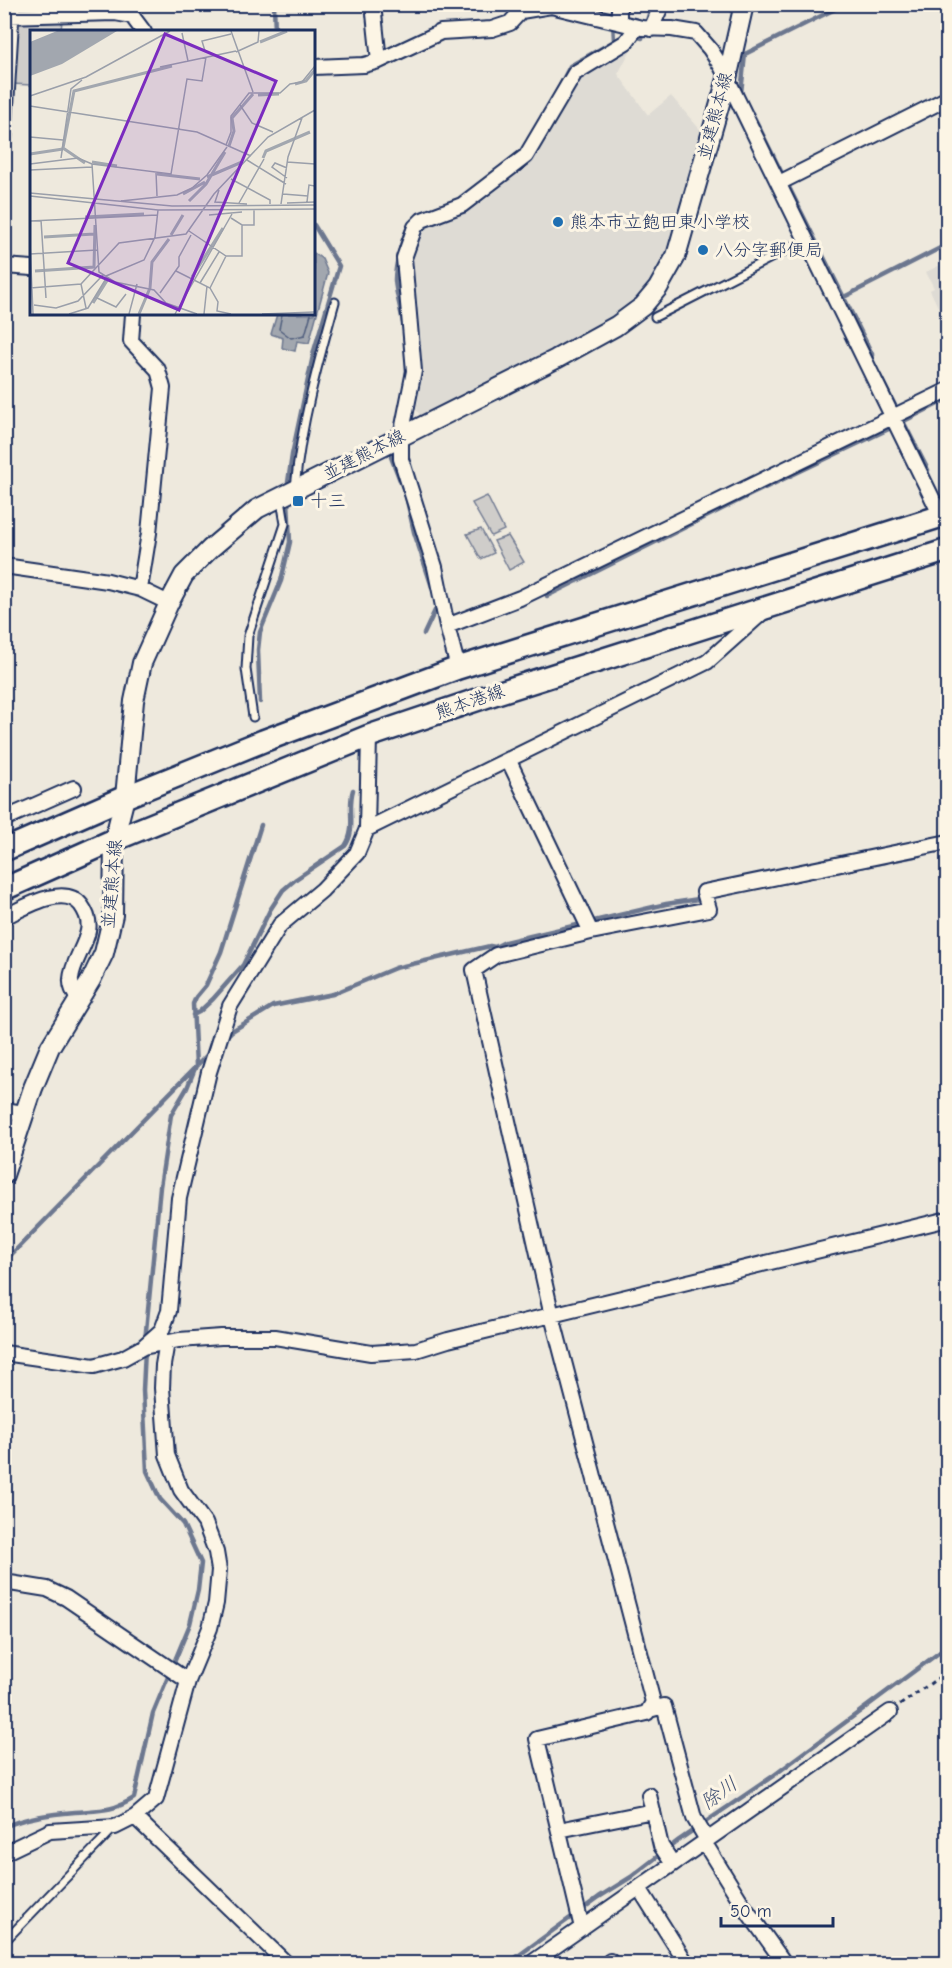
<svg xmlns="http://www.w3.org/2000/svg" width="952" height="1968" viewBox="0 0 952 1968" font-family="'Comic Neue','Klee One',sans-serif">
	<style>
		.built { fill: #dedbd4 }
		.green { fill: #cfcdca; stroke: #757e94; stroke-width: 1.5 }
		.water { fill: #a2a7af; stroke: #6c778f; stroke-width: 1.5 }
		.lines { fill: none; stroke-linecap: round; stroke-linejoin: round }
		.shore { stroke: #515f7e; stroke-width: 1.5 }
		.stream { stroke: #6c778f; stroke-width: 4.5 }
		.lane-casing { stroke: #1b2f5e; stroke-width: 11 }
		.street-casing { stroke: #1b2f5e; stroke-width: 18 }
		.secondary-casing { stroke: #1b2f5e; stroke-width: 22 }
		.primary-casing { stroke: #1b2f5e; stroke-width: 26 }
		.path { stroke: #1b2f5e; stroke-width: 3; stroke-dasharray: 4.5 4.5; stroke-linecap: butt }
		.lane { stroke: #fcf5e5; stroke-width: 7 }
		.street { stroke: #fcf5e5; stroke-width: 14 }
		.secondary { stroke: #fcf5e5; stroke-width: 18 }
		.primary { stroke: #fcf5e5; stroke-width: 21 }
		.poi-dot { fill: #1f6fb2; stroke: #fcf5e5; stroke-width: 2 }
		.labels { text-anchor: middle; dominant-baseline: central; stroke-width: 6; stroke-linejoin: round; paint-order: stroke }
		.street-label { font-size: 18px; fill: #1b2f5e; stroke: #fcf5e5 }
		.poi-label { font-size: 18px; fill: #1b2f5e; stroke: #fcf5e5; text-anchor: start }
		.water-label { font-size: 20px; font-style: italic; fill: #445376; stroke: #fcf5e5 }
		.inset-river { fill: none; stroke: #a2a7af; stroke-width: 3 }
		.inset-road { fill: none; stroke: #9a9faa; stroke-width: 1.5 }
		.view { fill: #7b2cbf; fill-opacity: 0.15; stroke: #7b2cbf; stroke-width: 3 }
		.inset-edge { fill: none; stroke: #1b2f5e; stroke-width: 3 }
	</style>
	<rect width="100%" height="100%" fill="#eee9dd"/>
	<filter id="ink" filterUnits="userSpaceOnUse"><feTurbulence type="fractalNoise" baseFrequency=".0167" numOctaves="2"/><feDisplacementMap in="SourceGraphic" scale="12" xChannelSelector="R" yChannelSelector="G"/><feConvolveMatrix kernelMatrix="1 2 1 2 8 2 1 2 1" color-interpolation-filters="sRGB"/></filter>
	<g filter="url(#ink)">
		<path class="built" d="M640,32L618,74L648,115L671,96L703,133L675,238L660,271L644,293L625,311L610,320L421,417L416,409L419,395L421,353L409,273L412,248L418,232L426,225L465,212L486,199L511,177L530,160L581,75Z
			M947,262V326L930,290L934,288L926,272Z"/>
		<path class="green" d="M17,20H62L61,31L32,32L31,85L12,84Z
			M487,496L504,530L491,536L472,503Z
			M481,529L494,553L481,559L467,534Z
			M508,536L524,562L509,570L494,541Z"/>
		<path class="water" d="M314,253L322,259L328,273L309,343L297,341L295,351L282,348L283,338L271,334L277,314H314Z"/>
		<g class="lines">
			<path class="shore" d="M282,314L279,329L291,338L305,335L311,314"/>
			<path class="stream" d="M274,4L275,32
				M613,22L614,41
				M633,35L642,38L652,4
				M556,93L570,66L625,35
				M741,93L745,54L845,4
				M752,113L872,354V361
				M844,297L948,244
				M403,323C401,309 396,294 395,280C395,267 402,235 410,224
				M880,376L928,470
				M407,380V358
				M902,422L948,399
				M392,446L391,457L406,496L414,532L433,590
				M287,489L292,455L314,351L339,266L314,225
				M547,596L754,493L895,426
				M424,634L438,604L437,601
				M260,702L258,650L260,632L281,581L290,542L288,500
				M760,887L920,855
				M193,1015L199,1012L213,999L243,965L270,910L283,890L296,879L345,846C357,829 347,809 353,790
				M225,1038L232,1031L273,1006L333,994L395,968L490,946L495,947L505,942L666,904L705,898
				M4,1262L210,1052
				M145,1341L160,1187L171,1115L187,1088L196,1066L193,1004L196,997L206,985L221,952L261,825
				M4,1827C26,1817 51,1814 75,1812C99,1810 112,1812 134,1798L153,1713L190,1624L198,1590L201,1563L183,1524L160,1499L147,1471L143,1390L145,1350
				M507,1964L599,1897L631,1877L679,1840L773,1776L948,1646"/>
			<defs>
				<path id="lane" d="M655,317L806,240
					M295,488C301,424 318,363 335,302
					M253,717L246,669L248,636L285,524L281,500
					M4,1942L113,1829"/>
				<path id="street" d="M373,4L379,61
					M619,4V22
					M4,16L115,13L132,16L144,32
					M651,29L662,4
					M314,67L364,65L379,61L441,32L492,29L510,23L521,11L551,6L642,28L672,29L696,33L710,49L721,66L941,516
					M4,140L12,4
					M779,183L948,98
					M4,266L32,268
					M133,314L131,341L158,370L163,388L149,533L140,589
					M4,566L108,581L140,589L169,603
					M447,626L520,598L948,390
					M458,668L447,626L435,567L401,459V436L414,371L404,258L415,227L422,220L462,205L526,156L575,73L626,42L637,27
					M509,761L591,932
					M4,819L74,788
					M367,829L707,662L763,612
					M4,917C24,908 64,883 81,905C86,912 90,922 88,931C85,947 72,963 71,979C70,987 75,994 79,1001
					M4,1110L24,1113
					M144,1346L162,1330L169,1311L179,1198L209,1072L230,1006L280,925L322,890L357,853L367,829L369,736
					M4,1353L94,1366L123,1358L143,1347L179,1340L221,1337H275L371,1353L416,1350L448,1340L948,1219
					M4,1582L47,1589L66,1598L188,1681
					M649,1710L664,1706L694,1818L707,1840
					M649,1795L661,1846L673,1864
					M135,1817L287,1964
					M559,1830L653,1811
					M704,1842L743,1905L785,1964
					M4,1853L50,1831L115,1827L135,1817L156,1799L188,1681L210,1628L216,1603L219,1570L216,1552L205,1523L181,1490L167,1455L162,1388L163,1365L167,1342
					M639,1888L687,1964
					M582,1928L537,1739L647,1713L653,1702L552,1316L474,970L496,955L591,932L709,909L704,892L948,842
					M610,1961L611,1964
					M530,1964L890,1712"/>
				<path id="secondary" d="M4,1175L33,1088L50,1047L91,980L104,953L113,915L114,840L125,797L134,701L142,663L169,603L184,575L210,549L257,509L556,359L616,326L643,306L658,288L676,256L727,79L744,4"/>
				<path id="primary" d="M4,850L125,797L263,741L458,668L948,514
					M4,889L114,840L369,736L497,693L948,550"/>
			</defs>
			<use href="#lane" class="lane-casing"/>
			<use href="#street" class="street-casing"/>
			<use href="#secondary" class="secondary-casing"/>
			<use href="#primary" class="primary-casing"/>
			<path class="path" d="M900,1705L948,1671"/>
			<use href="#lane" class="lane"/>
			<use href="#street" class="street"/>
			<use href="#secondary" class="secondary"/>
			<use href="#primary" class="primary"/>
		</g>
	</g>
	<g class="poi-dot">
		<circle cx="558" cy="222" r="6"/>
		<circle cx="703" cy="250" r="6"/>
		<rect x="292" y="495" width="12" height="12" rx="3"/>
	</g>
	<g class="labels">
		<g class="street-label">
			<text transform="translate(715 116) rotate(-75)">並建熊本線</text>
			<text transform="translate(364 455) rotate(-27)">並建熊本線</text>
			<text transform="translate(470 702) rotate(-19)">熊本港線</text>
			<text transform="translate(112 884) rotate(-85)">並建熊本線</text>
		</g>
		<g class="poi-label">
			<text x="570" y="222">熊本市立飽田東小学校</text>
			<text x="715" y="250">八分字郵便局</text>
			<text x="310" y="501">十三</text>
		</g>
		<g class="water-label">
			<text transform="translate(719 1793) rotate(-36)">除川</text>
		</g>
	</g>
	<g transform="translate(30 30)">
		<rect width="285" height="285" fill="#eee9dd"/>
		<path d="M27,1H87L32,34L0,46V12Z" fill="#a2a7af"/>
		<path class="inset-river" d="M230,12L257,1M265,54L276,51L285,40M228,65L249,64M199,116L204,101L202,88L223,64M0,124L33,119M233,128L236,121L280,102M62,132L87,136M55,133L33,118L44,61L142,36M127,144L170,149M177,147L212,132M153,164L175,152M159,171L176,154L195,122M55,187L114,184M141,205L153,185M14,207L64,204M5,241L64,237L65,195M162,247L193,198M63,273L78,249M109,284L120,258L122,232L139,209"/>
		<path class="inset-road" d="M201,1L223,62M152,3L158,31M175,21L172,11L201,4M206,22L228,12L229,1M130,37L206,21M0,66L56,47L140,1M210,75L222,93L243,102M0,76L167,102L221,126M0,107L33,110M196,115L201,102V86L219,63H250L260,54L272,52L285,36M31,128L41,59L52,50M217,130L256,154M257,132L285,134M0,134L48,128L62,134L141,144L157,49L172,51L176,27M62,134L69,242L85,252L124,260L136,273L167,284M0,140L62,137M126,142L127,166M257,148L242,137L245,133L257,138M201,149L240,170V174M189,160L185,172L217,174M0,163L142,176L285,175M253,164L278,166M0,166L128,180L285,179M91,171L147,165L162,158L177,145L197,117M277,172L279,155L285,156M209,173L234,129M257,173L285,172M251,174L258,127L272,88M179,185L212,182M201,188L212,195H224V180M11,190L16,268M0,191L127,185M159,201L196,226H212V195M0,212L3,284M0,224L67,220M146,241L180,258L188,272L187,281L201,284M76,246L114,230L125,207L128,180M170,253L189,222M51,254L56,278M0,258L51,254L89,213L156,204L184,164L238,107L285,80M180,258L196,226M130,263L149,236V227L161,205M65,267L86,277L96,264M4,275L26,278L48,271L73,245M39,284L58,278L77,247M99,284L107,254M145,284L202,184M174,284L177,256M232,284L285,282"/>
		<path class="view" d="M135,4L246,51L149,280L38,233Z"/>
		<rect width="285" height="285" class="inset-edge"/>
	</g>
	<rect width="952" height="1968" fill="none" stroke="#fcf5e5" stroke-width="24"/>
	<rect x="12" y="12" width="928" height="1944" fill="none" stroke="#1b2f5e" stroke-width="2" filter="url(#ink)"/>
	<path d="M721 1917v9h112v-9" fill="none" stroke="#1b2f5e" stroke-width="3"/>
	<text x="730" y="1917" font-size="18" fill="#1b2f5e" stroke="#fcf5e5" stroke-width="4.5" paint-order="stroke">50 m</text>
</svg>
